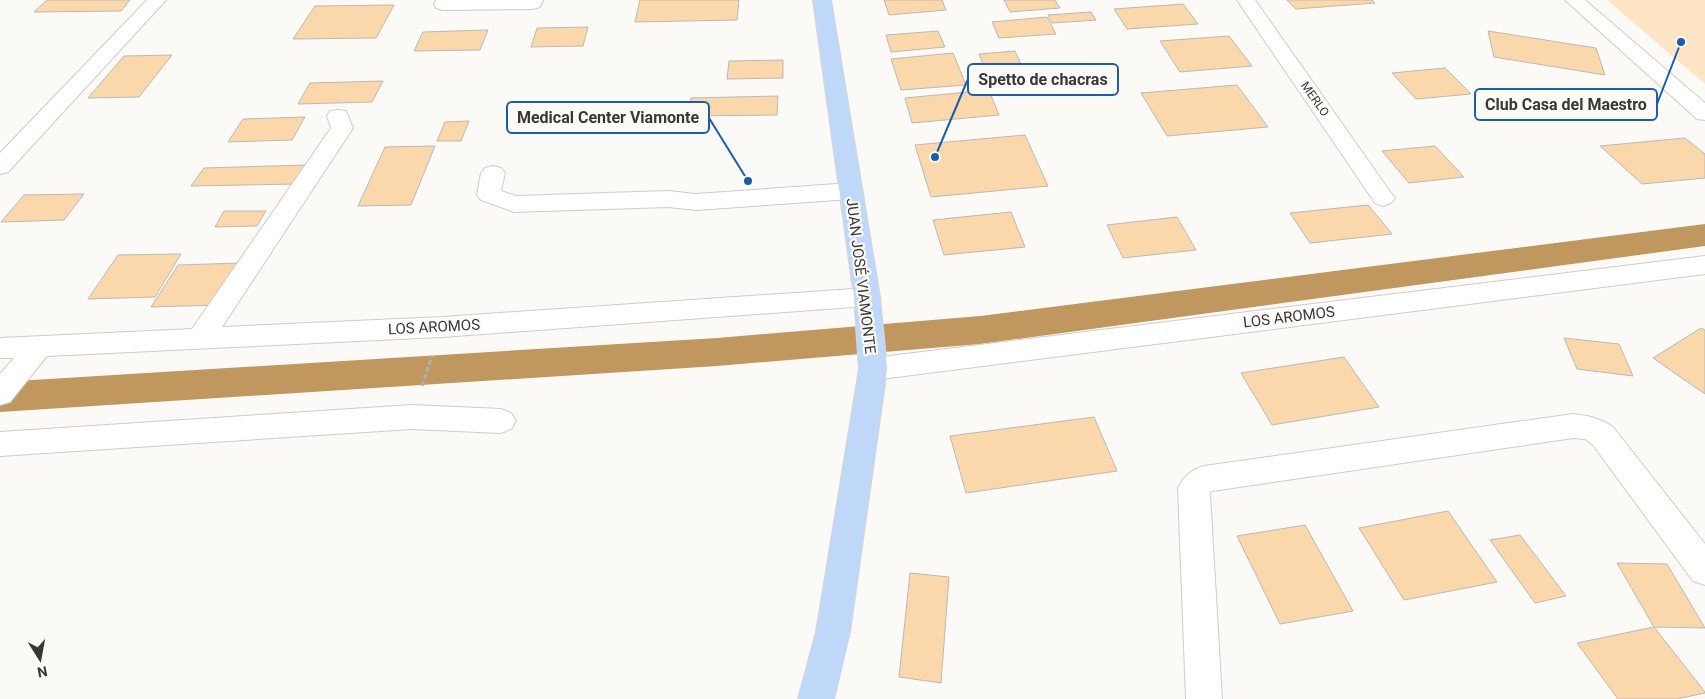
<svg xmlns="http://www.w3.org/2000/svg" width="1705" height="699" viewBox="0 0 1705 699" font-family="Roboto,sans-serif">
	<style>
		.green { fill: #fee5c5 }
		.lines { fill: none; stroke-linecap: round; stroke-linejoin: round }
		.canal { fill: #c0975f; fill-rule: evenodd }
		.building { fill: #fbd8ab; stroke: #bbb9b6 }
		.minor-casing { stroke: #ceccc9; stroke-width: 2 }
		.major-casing { stroke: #d7d7d7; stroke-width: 2 }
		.path { stroke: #b1b0ad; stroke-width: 3; stroke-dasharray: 5 2.5; stroke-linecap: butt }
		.minor { fill: #fff; fill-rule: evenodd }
		.major { fill: #bfd7f9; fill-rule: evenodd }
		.labels { text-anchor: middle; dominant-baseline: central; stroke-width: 4.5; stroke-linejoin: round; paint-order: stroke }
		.far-street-label { font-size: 12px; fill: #383735; stroke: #fcfaf7 }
		.street-label { font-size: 15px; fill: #383735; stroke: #fcfaf7 }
		.leader { fill: none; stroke: #1c5cad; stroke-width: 2 }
		.callout-dot { fill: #1c5cad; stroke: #fcfaf7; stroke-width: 2 }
		.callout { fill: #fcfaf7; stroke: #1c5cad; stroke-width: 2 }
		.callout-label { font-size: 16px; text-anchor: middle; font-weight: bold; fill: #383735 }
	</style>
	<rect width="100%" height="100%" fill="#fcfaf7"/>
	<path class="green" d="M1607,0H1705V84Z"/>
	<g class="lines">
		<path class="canal" d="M1705,224V246L980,344L717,366L0,412V382L717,338L980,316Z"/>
	</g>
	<path class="building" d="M47,0H130L121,11L34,12Z
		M640,0H739L737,20L635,22Z
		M884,0H942L946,10L889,15Z
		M1004,0H1055L1060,8L1010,12Z
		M1287,0H1372L1375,3L1296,9Z
		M1183,4L1198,24L1127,29L1114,9Z
		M394,5L376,38L293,39L315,6Z
		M1091,12L1096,20L1052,23L1048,15Z
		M1047,17L1056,34L999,38L992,22Z
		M588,27L583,46L531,47L537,28Z
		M488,30L480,50L414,51L423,32Z
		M938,31L945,47L891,52L886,35Z
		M1488,31L1596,48L1605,75L1494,57Z
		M1229,36L1252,66L1180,72L1160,41Z
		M1015,51L1021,64L984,67L979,54Z
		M953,53L966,85L901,90L891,59Z
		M172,55L139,97L88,98L124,56Z
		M783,60V78L727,79L729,61Z
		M1445,68L1471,94L1416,99L1392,73Z
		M383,81L372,102L298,104L310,83Z
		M1237,85L1268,127L1167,136L1141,93Z
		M989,90L999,115L912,123L905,98Z
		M778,96L777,115L689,116L691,98Z
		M305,117L292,140L228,142L243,119Z
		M469,121L461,141H437L445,122Z
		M1025,135L1048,186L931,197L915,145Z
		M1685,138L1705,154V178L1642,184L1600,146Z
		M435,146L411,205L358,206L385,147Z
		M1435,146L1464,177L1409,183L1382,151Z
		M306,165L296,184L191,186L204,168Z
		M84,194L64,220L1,222L24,195Z
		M1368,205L1392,234L1310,243L1290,213Z
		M224,211H266L257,226L215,227Z
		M1011,212L1025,247L944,255L933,220Z
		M1177,217L1196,250L1123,258L1107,225Z
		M181,254L155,297L88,299L118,255Z
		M240,263L216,305L151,307L178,265Z
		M1701,328L1705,330V394L1653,358Z
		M1564,338L1619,344L1633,376L1577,369Z
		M1344,357L1379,407L1272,425L1241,373Z
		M1094,417L1117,471L966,493L950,436Z
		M1448,511L1497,582L1404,600L1359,528Z
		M1305,525L1353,611L1280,624L1237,536Z
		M1520,535L1566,596L1535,603L1490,540Z
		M1617,563L1667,564L1705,628L1654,627Z
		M910,573L949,577L941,683L899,677Z
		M1654,627L1705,692V693L1677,699H1618L1577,643Z"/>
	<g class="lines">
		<defs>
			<path id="minor" d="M147,0H166L8,172L0,174V153Z
				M436,0H543L540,7L533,9L443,10L436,8L434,4Z
				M1237,0H1255L1391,193L1395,198L1391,203L1383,206L1375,203Z
				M1565,0H1585L1705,103V120L1697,119Z
				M338,110L346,111L353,128L222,327L442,317L867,288L876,290L880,297L876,304L867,306L442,337L47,356L10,402L0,405V374L14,358H0V338L192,329L331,128L327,116L330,111Z
				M493,166L501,168L505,173L501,191L516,196L668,191L696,194L851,183L859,186L863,191L859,196L851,199L696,210L668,207L514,212L481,200L477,195L481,173L485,168Z
				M1705,256V274L873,380L863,377L859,369L863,361L873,358Z
				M412,405L501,409L511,413L516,421L511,429L501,433L412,429L0,456V432Z
				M1573,414C1589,416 1600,418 1613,427L1705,544V585L1693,581L1593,445L1585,439L1573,438L1212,491L1210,493L1222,699H1186L1178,488C1184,476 1191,470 1204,466Z"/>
			<path id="major" d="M813,0H831L880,297L887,369L850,632L834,699H798L816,632L859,369L854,297Z"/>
		</defs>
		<use href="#minor" class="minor-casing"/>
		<use href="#major" class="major-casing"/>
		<path class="path" d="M422,386L432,356"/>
		<use href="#minor" class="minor"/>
		<use href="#major" class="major"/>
	</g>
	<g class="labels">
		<g class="far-street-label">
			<text transform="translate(1315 99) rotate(55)">MERLO</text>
		</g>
		<g class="street-label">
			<text transform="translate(861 276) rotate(83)">JUAN JOSÉ VIAMONTE</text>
			<text transform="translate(1289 317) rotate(-7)">LOS AROMOS</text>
			<text transform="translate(434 327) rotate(-3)">LOS AROMOS</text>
		</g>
	</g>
	<path class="leader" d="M935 157L968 79M1681 42L1657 104M748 181L709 118"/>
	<g class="callout-dot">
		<circle cx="935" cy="157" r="5"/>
		<circle cx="1681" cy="42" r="5"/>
		<circle cx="748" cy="181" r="5"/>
	</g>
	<g class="callout">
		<rect x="968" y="64" width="150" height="31" rx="5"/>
		<rect x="1475" y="89" width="182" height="31" rx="5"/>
		<rect x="507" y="102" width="202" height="31" rx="5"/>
	</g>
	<g class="callout-label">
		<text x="1043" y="85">Spetto de chacras</text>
		<text x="1566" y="110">Club Casa del Maestro</text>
		<text x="608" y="123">Medical Center Viamonte</text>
	</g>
	<g transform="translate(40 659) rotate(169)" stroke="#fcfaf7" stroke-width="4" paint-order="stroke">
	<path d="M0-4L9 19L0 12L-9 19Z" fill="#383735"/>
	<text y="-8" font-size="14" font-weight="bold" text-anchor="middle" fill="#383735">N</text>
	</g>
</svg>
